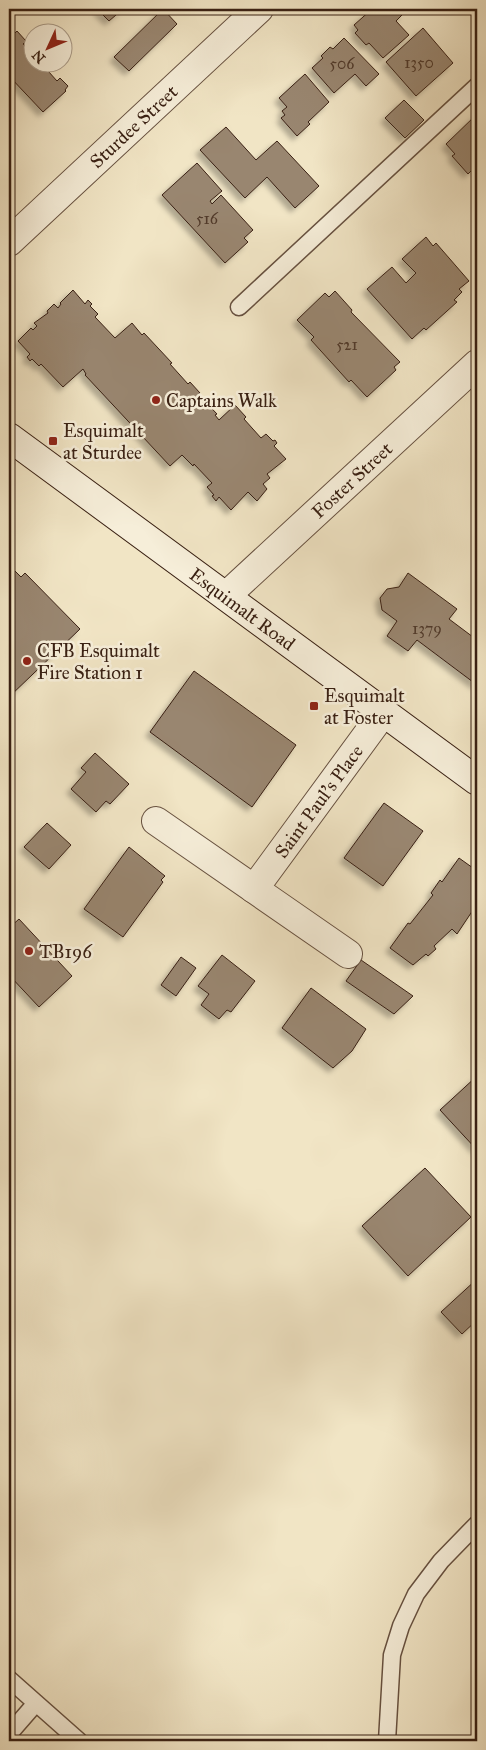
<svg xmlns="http://www.w3.org/2000/svg" width="486" height="1750" viewBox="0 0 486 1750" font-family="'IM FELL Great Primer',serif">
	<style>
		.building { fill: #998670; stroke: #392013; filter: url(#shadow) }
		.lines { fill: none; stroke-linecap: round; stroke-linejoin: round }
		.lane-casing { stroke: #675140; stroke-width: 19 }
		.street-casing { stroke: #675140; stroke-width: 30 }
		.secondary-casing { stroke: #392013; stroke-width: 30 }
		.lane { stroke: #f6eed9; stroke-width: 16 }
		.street { stroke: #f6eed9; stroke-width: 28 }
		.secondary { stroke: #f6eed9; stroke-width: 28 }
		.poi-dot { fill: #8f2418; stroke: #f6eed9; stroke-width: 2 }
		.labels { text-anchor: middle; dominant-baseline: central; stroke-width: 5; stroke-linejoin: round; paint-order: stroke }
		.number-label { font-size: 16px; fill: #513a2a }
		.street-label { font-size: 19px; fill: #392013; stroke: #f6eed9 }
		.poi-label { font-size: 19px; fill: #392013; stroke: #f6eed9; text-anchor: start }
	</style>
	<defs>
		<filter id="shadow"><feDropShadow dx="-4.5" dy="4.5" stdDeviation="2.5" flood-color="#0004"/></filter>
	</defs>
	<rect width="100%" height="100%" fill="#f1e5c5"/>
	<filter id="stains"><feTurbulence type="fractalNoise" baseFrequency=".004" numOctaves="4"/><feColorMatrix values="0 0 0 0 .2 0 0 0 0 .09 0 0 0 0 .02 0 0 0 .5 -.17"/></filter>
	<radialGradient id="worn" r=".72"><stop offset=".6" stop-color="#630" stop-opacity="0"/><stop offset="1" stop-color="#630" stop-opacity=".3"/></radialGradient>
	<path class="building" d="M97,9H123L109,21Z
		M163,9L177,24L129,71L114,57Z
		M372,9H399L404,13L396,21L409,35L383,58L369,43L366,45L355,33L358,30L354,25Z
		M423,28L453,63L416,96L386,62Z
		M9,29L14,34L17,31L26,41L23,44L27,48L30,45L32,48V62H40L57,81L60,78L68,86L65,90L66,91L43,112L9,76Z
		M344,38L379,74L366,86L355,74L334,93L312,68L323,58L321,56L330,47L333,49Z
		M305,74L329,102L308,122L310,124L297,136L281,118L285,115L282,111L287,107L279,98Z
		M404,100L424,120L405,138L385,118Z
		M477,114V165L468,174L452,156L455,154L446,144Z
		M226,127L256,160L277,141L319,186L295,208L267,177L245,198L200,150Z
		M197,163L222,191L210,201L212,204L221,195L253,230L244,238L248,242L225,263L162,195Z
		M426,237L433,246L436,243L469,281L459,289L462,292L454,300L457,302L426,330L424,328L412,339L367,289L392,267L406,283L416,273L402,259Z
		M73,290L85,304L88,300L92,304L90,306L98,314L95,317L115,338L132,323L142,335L144,333L172,363L170,364L188,384L190,382L200,393L198,394L217,414L215,415L219,420L235,405L246,417L244,419L261,438L266,434L273,441L275,440L277,443L274,446L286,459L267,474L270,478L263,484L267,489L257,501L248,492L231,510L219,497L216,501L212,496L214,495L207,487L212,483L194,464L193,466L182,455L170,466L85,375L86,374L83,369L63,387L41,364L39,366L32,359L30,361L27,357L30,354L18,341L31,328L33,330L37,326L34,323L48,313L47,311L54,304L58,308L61,304L60,303Z
		M335,291L352,310L351,312L400,362L394,367L396,370L367,397L351,380L349,382L311,340L314,337L297,320L325,293L329,297Z
		M9,565L21,577L25,573L80,629L9,697Z
		M408,573L457,609L449,619L477,640V685L417,640L408,651L387,636L397,621L382,610L380,598L387,589L399,587Z
		M194,671L296,745L252,807L150,732Z
		M95,753L129,784L110,804L106,801L96,812L71,789L86,772L81,768Z
		M384,803L423,831L383,886L344,858Z
		M47,823L71,845L49,869L24,847Z
		M129,847L165,876L161,880L163,882L123,937L84,909Z
		M459,858L473,868L475,866L477,867V904L457,934L452,929L434,946L436,949L428,956L426,954L413,965L390,948L408,923L410,924L433,895L431,893L440,880L442,882Z
		M19,919L72,976L39,1007L9,975V928Z
		M222,955L255,981L231,1012L227,1010L219,1019L201,1005L209,994L198,986Z
		M181,957L196,968L176,996L161,985Z
		M361,960L413,996L394,1014L346,981Z
		M311,988L366,1029L352,1051L333,1068L282,1028Z
		M477,1076V1150L440,1110Z
		M425,1168L471,1217L408,1276L362,1226Z
		M477,1279V1320L462,1334L441,1312Z"/>
	<g class="lines">
		<defs>
			<path id="lane" d="M239,307L477,86
				M9,1679L79,1741
				M9,1734L36,1703
				M387,1741L392,1655L401,1626L416,1594L441,1561L477,1524"/>
			<g id="street">
				<path id="s1" d="M9,242L259,9"/>
				<path id="s2" d="M226,596L477,364"/>
				<path d="M156,821L348,954"/>
				<path id="s3" d="M254,889L383,713"/>
			</g>
			<g id="secondary">
				<path id="s4" d="M9,437L477,781"/>
			</g>
		</defs>
		<use href="#lane" class="lane-casing"/>
		<use href="#street" class="street-casing"/>
		<use href="#secondary" class="secondary-casing"/>
		<use href="#lane" class="lane"/>
		<use href="#street" class="street"/>
		<use href="#secondary" class="secondary"/>
	</g>
	<g class="poi-dot">
		<circle cx="156" cy="400" r="5"/>
		<rect x="48" y="436" width="10" height="10" rx="2.5"/>
		<circle cx="27" cy="661" r="5"/>
		<rect x="309" y="701" width="10" height="10" rx="2.5"/>
		<circle cx="29" cy="951" r="5"/>
	</g>
	<g class="labels">
		<g class="number-label">
			<text x="419" y="62">1350</text>
			<text x="342" y="63">506</text>
			<text x="207" y="218">516</text>
			<text x="347" y="344">521</text>
			<text x="427" y="628">1379</text>
		</g>
		<g class="street-label">
			<text stroke="none"><textPath href="#s1" startOffset="170">Sturdee Street</textPath></text>
			<text stroke="none"><textPath href="#s2" startOffset="171">Foster Street</textPath></text>
			<text stroke="none"><textPath href="#s4" startOffset="290">Esquimalt Road</textPath></text>
			<text stroke="none"><textPath href="#s3" startOffset="109">Saint Paul's Place</textPath></text>
		</g>
		<g class="poi-label">
			<text x="166" y="400">Captains Walk</text>
			<text x="63" y="430">Esquimalt<tspan x="63" dy="22">at Sturdee</tspan></text>
			<text x="37" y="650">CFB Esquimalt<tspan x="37" dy="22">Fire Station 1</tspan></text>
			<text x="324" y="695">Esquimalt<tspan x="324" dy="22">at Foster</tspan></text>
			<text x="39" y="951">TB196</text>
		</g>
	</g>
	<rect width="486" height="1750" fill="none" stroke="#f1e5c5" stroke-width="30"/>
	<rect x="10" y="10" width="466" height="1730" fill="none" stroke="#392013" stroke-width="2.5"/>
	<rect x="15" y="15" width="456" height="1720" fill="none" stroke="#392013"/>
	<g transform="translate(48 48) rotate(226)"><circle r="24" fill="#f6eed9" stroke="#aa9c8a"/>
	<path d="M0-4L9 19L0 12L-9 19Z" fill="#8f2418"/>
	<text y="-8" font-size="14" font-weight="bold" text-anchor="middle" fill="#392013">N</text>
	</g>
	<rect width="100%" height="100%" filter="url(#stains)"/>
	<rect width="100%" height="100%" fill="url(#worn)"/>
</svg>
